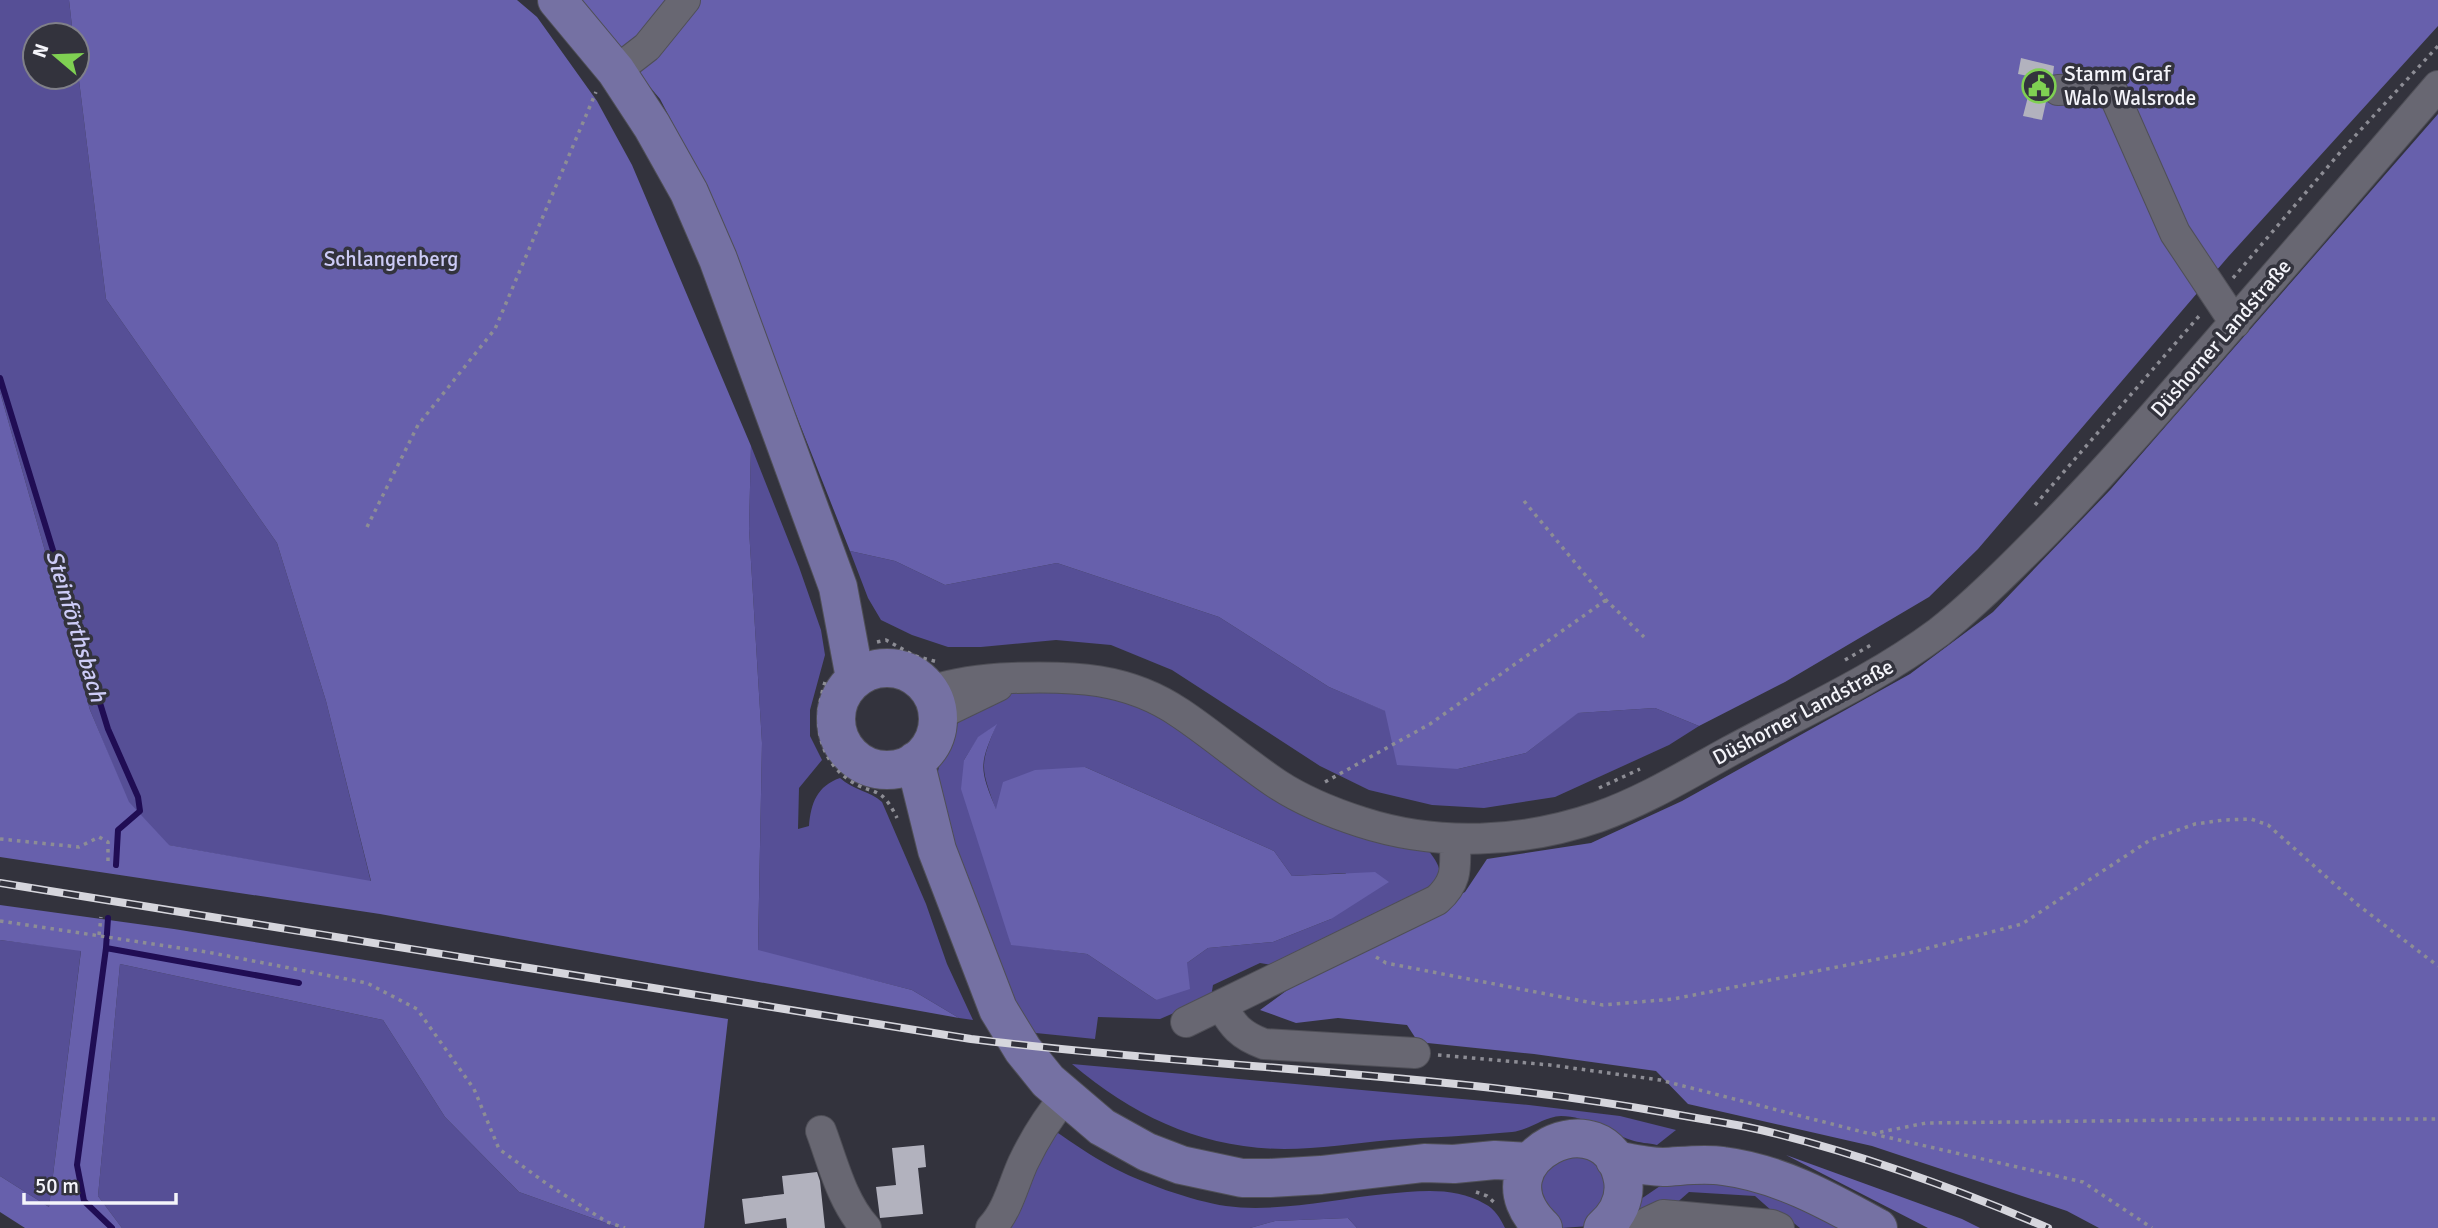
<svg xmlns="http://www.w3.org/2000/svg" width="2438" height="1228" viewBox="0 0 2438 1228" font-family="Signika,sans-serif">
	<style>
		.green { fill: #564f96; fill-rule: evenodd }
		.forest { fill: #6760ac }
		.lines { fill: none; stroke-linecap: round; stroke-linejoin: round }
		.stream { stroke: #200d54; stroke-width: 6 }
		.building { fill: #b2b2be }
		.minor-casing { stroke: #4f4f57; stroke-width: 32 }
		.major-casing { stroke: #4f4f57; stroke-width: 40 }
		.path { stroke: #8d8d95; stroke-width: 3.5; stroke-dasharray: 3.5 5; stroke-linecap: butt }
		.minor { stroke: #686772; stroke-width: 30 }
		.major { stroke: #7571a3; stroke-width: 38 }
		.rail-casing { stroke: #d6d6dd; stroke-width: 8 }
		.rail { stroke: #33333d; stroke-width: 5; stroke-dasharray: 16; stroke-linecap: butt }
		.labels { text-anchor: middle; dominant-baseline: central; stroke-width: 7; stroke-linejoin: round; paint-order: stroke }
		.poi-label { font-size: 21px; fill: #f4f4fa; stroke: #33333d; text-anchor: start }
		.park-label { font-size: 21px; fill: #cccbf6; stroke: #33333d }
		.street-label { font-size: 21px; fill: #f4f4fa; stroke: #33333d }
		.water-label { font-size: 23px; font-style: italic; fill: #cdccf7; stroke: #33333d }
	</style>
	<rect width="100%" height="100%" fill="#33333d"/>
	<path class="green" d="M0,0H69L73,35H35V77H77V64L106,299L277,543L326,701L371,882L168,845L128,802L90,710L0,392Z
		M751,446L799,567L821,630L825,655L810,710V736L822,760L799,788L798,829L809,826C811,803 817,786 840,778C853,790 870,791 882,802L926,904L947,964L973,1020L959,1018L912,990L758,951L762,743L749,529Z
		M850,551L895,561L945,585L1057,563L1219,617L1329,687L1386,711L1458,769L1526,753L1577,713L1655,708L1699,726L1669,745L1555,797L1484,808L1432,805L1369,790L1320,766L1172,670L1111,645L1056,640L981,647H948L912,635L881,620L868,598Z
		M1012,692L1094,693L1133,704L1428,850C1439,864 1443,871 1437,889L1277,966L1260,963L1213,985L1211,997L1160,1019L1098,1017L1095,1039L1026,1032L932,796L944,746L957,724L979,703ZM996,725C979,767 981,768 996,810L1085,767L1274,851L1292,876L1346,873L1331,919L1273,942L1208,948L1187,963L1156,1000L1087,954L1011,944L964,760L978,738Z
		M0,940L81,950L49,1207L0,1176Z
		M120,964L383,1020L445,1117L519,1192L620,1228H122L98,1196Z
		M1072,1064L1529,1105L1620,1116L1676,1130L1657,1145C1649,1143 1639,1143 1631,1140C1608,1132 1587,1116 1561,1116C1543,1117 1530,1130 1512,1132C1471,1136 1431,1137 1390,1140C1355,1143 1319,1149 1284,1149C1201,1148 1135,1117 1072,1064Z
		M1055,1131C1073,1143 1091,1156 1110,1166C1139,1182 1192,1201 1226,1206C1275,1213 1335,1199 1385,1194C1418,1191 1455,1186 1485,1204C1495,1209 1500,1218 1505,1228H1357L1348,1218L1275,1221L1250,1228H1000Z
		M1588,1152L1612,1182L1590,1226L1561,1228L1552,1224L1534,1177L1540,1165Z
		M1663,1184H1747L1850,1228H1800L1790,1220L1772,1211L1755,1196L1689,1192L1673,1206L1629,1216L1641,1199Z"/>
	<path class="forest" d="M69,0H517L537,17L597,101L632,165L751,446L749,529L762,743L758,950L912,990L959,1018L380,914L0,857V392L90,710L129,802L169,845L371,881L326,701L277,543L106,299L77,64V35H73Z
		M577,0H2438V26L2228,257L1978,549L1929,597L1785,682L1699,726L1655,708L1578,713L1526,753L1458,769L1397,765L1385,711L1329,687L1219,617L1057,563L945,585L895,561L850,551L706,187L660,99Z
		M2438,114V1228H2099L2067,1211L1872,1146L1688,1104L1656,1071L1534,1054L1418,1042L1407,1025L1338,1018L1296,1023L1260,1010L1286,991L1465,892L1487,859L1591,843L1682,801L1910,674L1993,612L2111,489Z
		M997,724C979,765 979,768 996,809L1003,782L1035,770L1085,767L1274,851L1292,876L1375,872L1389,882L1331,919L1273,942L1208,948L1187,963L1190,989L1156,1000L1087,954L1011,945L961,789L964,760L978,737Z
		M0,905L174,929L728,1019L704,1228H620L519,1192L445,1117L383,1020L120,964L98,1196L122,1228H25L0,1212V1176L49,1207L81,951L0,940Z
		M1786,1155L1962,1219L1980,1228H1928Z
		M1348,1218L1357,1228H1250L1275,1221Z"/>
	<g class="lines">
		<path class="stream" d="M0,378L108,729L138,797L140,811L118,830L116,865
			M108,918L106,948L77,1165L84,1201L112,1228
			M106,948L299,983"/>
	</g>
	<path class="building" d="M2021,58L2054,66L2053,74L2042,82L2041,91L2046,102L2042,120L2023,116L2033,77L2018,74Z
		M924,1145L926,1167L918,1168L923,1214L880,1218L876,1187L896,1185L892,1148Z
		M817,1172L820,1181L825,1228H787L786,1218L745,1224L742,1199L784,1194L782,1176Z"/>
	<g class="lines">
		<defs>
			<path id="minor" d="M616,71L647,47L685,0
				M2058,90L2111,88L2175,233L2235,323
				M930,691C958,682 983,679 1012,678C1073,676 1127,677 1180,713C1213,735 1244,762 1277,784C1303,801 1333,813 1361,822C1438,847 1522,843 1598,817C1644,801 1688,774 1730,751C1802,712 1873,681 1939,632C1968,609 1995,583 2021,557C2072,507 2119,455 2166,401C2257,297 2348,191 2438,86
				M938,715L998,686
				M1221,1005C1233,1026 1240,1035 1264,1044L1415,1053
				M1186,1022L1437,900C1459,880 1455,866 1455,839
				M821,1131C833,1163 842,1202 866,1228
				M991,1228C1008,1210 1013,1185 1023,1163C1034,1140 1048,1117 1065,1097
				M1643,1228L1648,1222L1663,1215L1772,1225L1779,1228"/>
			<path id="major" d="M557,0L616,71L652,126L689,192L718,259L838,587L855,678
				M836 719a51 51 0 1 1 102 0a51 51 0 1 1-102 0Z
				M915,761L937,850L998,1009L1023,1050L1048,1081L1102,1127L1147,1152L1181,1165L1242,1178H1270L1321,1175L1424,1163L1454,1164L1495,1160L1530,1162
				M1615,1160C1631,1163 1648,1167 1663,1167C1684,1166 1703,1163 1723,1166C1779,1173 1829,1201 1878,1228
				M1543,1228C1471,1159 1607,1093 1623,1180C1626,1199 1617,1216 1603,1228"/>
		</defs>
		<use href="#minor" class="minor-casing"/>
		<use href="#major" class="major-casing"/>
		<path class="path" d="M2233,278L2343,149L2438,46
			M1524,501L1606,600L1644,637
			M2035,505L2200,315
			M367,527L418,425L495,329L596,92
			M877,642L886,640L915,656L938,662
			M1845,660L1871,645
			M825,682C814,717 815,756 849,780C874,797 880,783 897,818
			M1325,782L1430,724L1606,600
			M1599,788L1640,769
			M0,839L79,847L99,837L108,842V863
			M0,921L207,952L367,983L417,1009L474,1089L499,1149L547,1184L607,1222L625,1228
			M99,935L101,917
			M1376,957L1386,963L1603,1005L1673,999L1909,953L2022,924L2150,840L2195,824L2224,820L2251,819L2268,825L2358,905L2438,966
			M1438,1055L1550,1065L1660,1080L1871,1134L1926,1123L2262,1119H2438
			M1873,1134L2083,1182L2152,1228
			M1476,1192L1487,1196L1496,1204"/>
		<use href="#minor" class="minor"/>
		<use href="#major" class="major"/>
		<defs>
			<path id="rail" d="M0,883L971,1039C1203,1068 1438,1072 1668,1113C1699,1119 1731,1123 1761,1130C1858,1153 1957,1189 2048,1228"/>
		</defs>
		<use href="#rail" class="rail-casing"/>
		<use href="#rail" class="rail"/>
	</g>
	<defs>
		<symbol id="civic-ring" viewBox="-11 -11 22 22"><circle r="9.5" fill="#33333d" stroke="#7fd052" stroke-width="1.5"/><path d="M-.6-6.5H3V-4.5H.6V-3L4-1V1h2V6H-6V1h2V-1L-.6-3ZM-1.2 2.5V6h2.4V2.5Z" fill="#7fd052"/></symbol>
	</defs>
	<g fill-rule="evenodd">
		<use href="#civic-ring" x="2020" y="67" width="38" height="38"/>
	</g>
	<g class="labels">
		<g class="poi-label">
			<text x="2064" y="74">Stamm Graf<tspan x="2064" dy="24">Walo Walsrode</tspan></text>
		</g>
		<g class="park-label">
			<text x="391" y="259">Schlangenberg</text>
		</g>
		<g class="street-label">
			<text transform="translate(2221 338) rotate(-49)">Düshorner Landstraße</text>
			<text transform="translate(1803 712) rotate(-28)">Düshorner Landstraße</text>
		</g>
		<g class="water-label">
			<text transform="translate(76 626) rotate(73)">Steinförthsbach</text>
		</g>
	</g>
	<g transform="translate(56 56) rotate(289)"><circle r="33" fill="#33333d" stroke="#808089" stroke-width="2"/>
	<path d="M0-5L12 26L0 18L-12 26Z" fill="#7fd052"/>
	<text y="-10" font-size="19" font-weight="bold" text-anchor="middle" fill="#f4f4fa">N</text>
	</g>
	<path d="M24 1193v10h152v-10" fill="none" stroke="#f4f4fa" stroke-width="3.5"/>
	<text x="35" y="1193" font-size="21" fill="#f4f4fa" stroke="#33333d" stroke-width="5" paint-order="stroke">50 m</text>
</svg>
